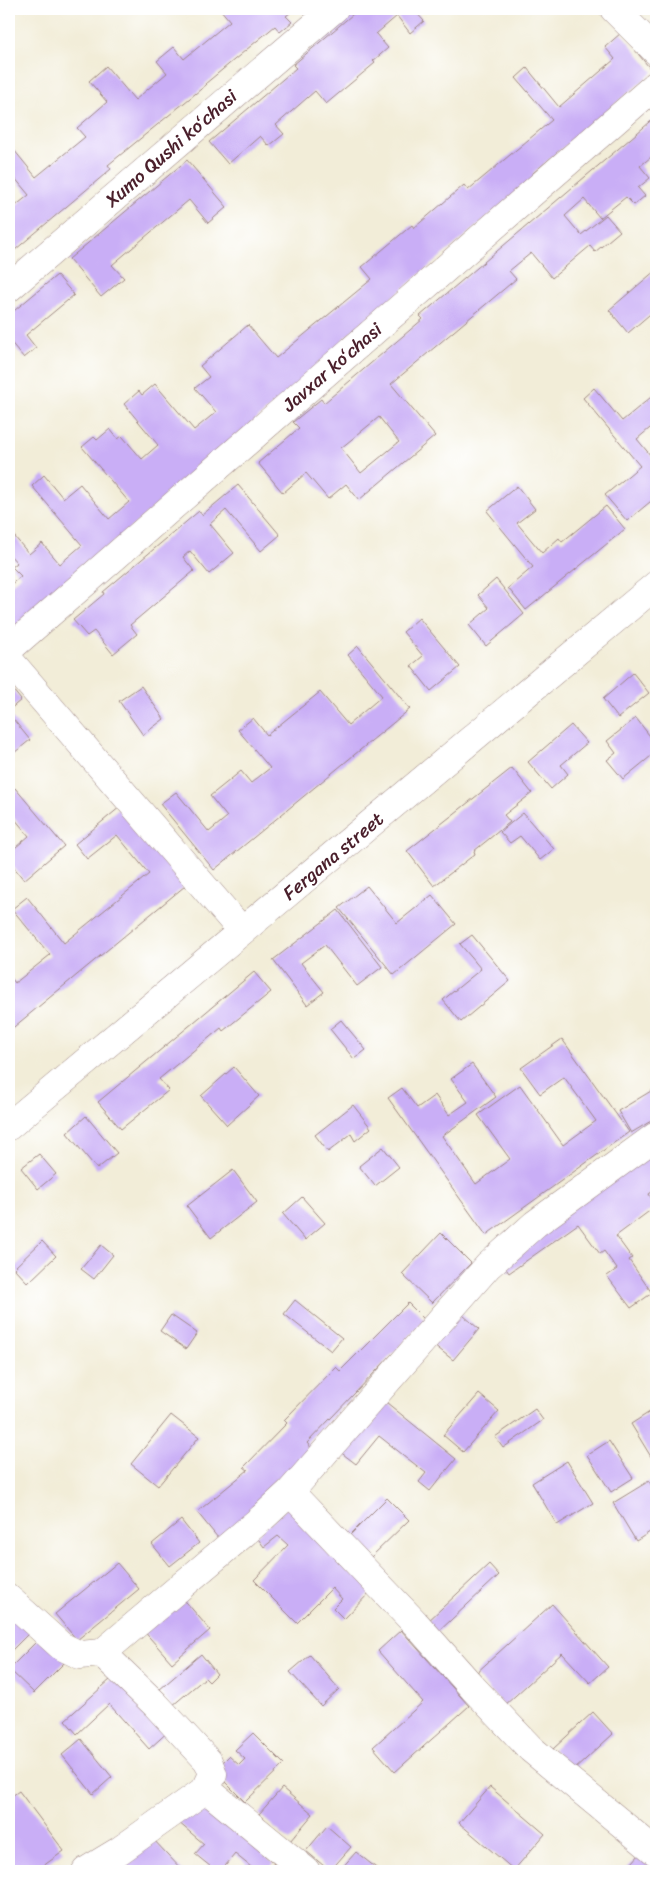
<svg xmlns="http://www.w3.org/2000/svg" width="665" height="1880" viewBox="0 0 665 1880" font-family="Sriracha,sans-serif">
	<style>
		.building { fill: #c9aef6; fill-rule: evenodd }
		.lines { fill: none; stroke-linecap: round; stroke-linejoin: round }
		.minor-casing { stroke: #9e8682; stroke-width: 29 }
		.minor { stroke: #fff; stroke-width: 28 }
		.labels { text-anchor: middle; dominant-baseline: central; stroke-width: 4; stroke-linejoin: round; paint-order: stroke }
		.street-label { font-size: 19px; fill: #4a1f2b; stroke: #fff }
	</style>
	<rect width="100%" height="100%" fill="#fff"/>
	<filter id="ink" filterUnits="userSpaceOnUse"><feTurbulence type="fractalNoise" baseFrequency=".02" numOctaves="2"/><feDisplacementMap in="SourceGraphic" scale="10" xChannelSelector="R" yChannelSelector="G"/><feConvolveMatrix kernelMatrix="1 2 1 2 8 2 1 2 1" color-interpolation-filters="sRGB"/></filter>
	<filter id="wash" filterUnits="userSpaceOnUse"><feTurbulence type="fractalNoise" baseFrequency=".0096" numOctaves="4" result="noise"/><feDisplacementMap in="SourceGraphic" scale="20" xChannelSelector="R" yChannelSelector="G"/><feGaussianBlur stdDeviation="1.12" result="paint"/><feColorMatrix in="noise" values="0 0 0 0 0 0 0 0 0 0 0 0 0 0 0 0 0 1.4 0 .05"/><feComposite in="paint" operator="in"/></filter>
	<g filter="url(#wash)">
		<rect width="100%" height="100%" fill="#f2edd8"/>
		<g id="blocks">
			<path class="building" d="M220,9H295L286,16L292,22L280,32L275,26L205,84L206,85L108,165L111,169L9,255V211L29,195L9,171V155L14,150L36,177L85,137L77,128L107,102L89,81L106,66L135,100L167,73L157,61L174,47L184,59L230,21Z
				M359,9H413L424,21L410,33L397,16L376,34L388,48L373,61L375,63L326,104L315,91L276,125L284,134L269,146L260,136L228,164L209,142L296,68L293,65Z
				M621,33L653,72L533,173L536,176L343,339L346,342L9,633V586L21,576L12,567L17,563L9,554V530L29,554L42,543L60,564L82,545L32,486L44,475L63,498L80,484L109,519L129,502L82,447L94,437L97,440L110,429L118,439L122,436L142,459L158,445L124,404L139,391L142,395L155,384L194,430L216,412L195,388L209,377L200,366L248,325L276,358L372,279L362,267L412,225L414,228L464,185L468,190L552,120L516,78L527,68L559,107L615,59L605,47Z
				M656,117V153L640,166L650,178L638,188L645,196L634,205L626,197L600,218L584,199L565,216L581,235L606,215L620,231L595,252L590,246L552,278L531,253L509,271L516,279L391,384L435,436L359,500L346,484L328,499L306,473L283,493L258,463L299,428L293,422L321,399L324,403L423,319L420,316ZM379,417L399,442L361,473L341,448Z
				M187,160L227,207L208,223L189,200L112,265L124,278L101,297L69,259Z
				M656,270V309L628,333L609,310Z
				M57,275L74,295L26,335L36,348L24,358L9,340V315Z
				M594,388L622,421L656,393V423L637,439L656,462V497L627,521L605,495L640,466L583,398Z
				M238,485L280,535L261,551L226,510L210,524L234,553L209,574L190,551L183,557L194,571L130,625L137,634L113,654L94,631L87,636L73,620L104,594L103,592L199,511L202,515Z
				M517,486L535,509L517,523L542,553L559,538L562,542L606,506L625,529L526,610L508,588L533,567L487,511Z
				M496,579L524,614L486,646L469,625L489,608L478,595Z
				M419,618L460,667L431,691L411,666L423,656L403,632Z
				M358,646L410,709L214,870L160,804L176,792L209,832L227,817L210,796L241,771L251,783L270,768L238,730L253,718L267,735L320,692L348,725L382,696L348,655Z
				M633,673L649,693L618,718L603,699Z
				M9,685L21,700L9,710Z
				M141,686L164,719L143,735L119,701Z
				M9,714L30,740L9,757Z
				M636,718L656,744V752L623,779L607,760L616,753L607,741Z
				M571,725L587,743L561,765L568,774L551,789L528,762Z
				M512,768L532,793L504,815L510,822L474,851L475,854L434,886L407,851Z
				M15,788L64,846L24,880L9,861V853L29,836L9,812V793Z
				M120,807L185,886L9,1031V975L15,983L50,955L12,909L27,897L64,943L149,874L117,835L87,859L75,844Z
				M523,813L554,849L540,860L520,836L510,843L500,832Z
				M367,886L397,923L432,895L456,924L394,975L339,908Z
				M338,910L382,967L357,986L325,945L301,963L324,992L307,1005L273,960Z
				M472,935L510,981L461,1022L443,1000L481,969L460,944Z
				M254,972L271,992L223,1031L221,1028L159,1079L169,1090L121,1129L98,1102Z
				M341,1020L366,1050L354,1059L330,1029Z
				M562,1039L629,1132L486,1235L388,1098L402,1088L417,1108L435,1095L449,1115L468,1102L451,1079L472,1064L496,1097L442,1136L476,1184L510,1159L478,1115L520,1085L563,1145L596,1121L564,1077L540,1094L521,1068Z
				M234,1067L259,1096L227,1125L201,1096Z
				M656,1088V1118L631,1133L618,1111Z
				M353,1105L371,1128L355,1141L351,1134L328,1152L315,1135Z
				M86,1116L117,1153L97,1169L67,1133Z
				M383,1147L399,1167L375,1186L359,1166Z
				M652,1152L656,1158V1189L649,1194L656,1206L616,1236L632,1258L629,1260L652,1293L631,1308L607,1276L617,1269L604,1251L600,1254L578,1224L509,1273L500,1260Z
				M39,1154L56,1174L38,1189L21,1168Z
				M233,1170L257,1202L211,1238L187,1206Z
				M302,1197L325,1223L305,1240L283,1214Z
				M441,1233L471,1263L432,1303L402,1274Z
				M42,1241L56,1256L28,1283L14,1268Z
				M101,1245L113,1255L94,1279L81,1269Z
				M295,1300L342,1338L331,1351L284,1314Z
				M408,1303L425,1320L307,1443L315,1452L272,1495L218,1538L197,1512L248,1470L244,1467L287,1423L284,1420L336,1367L340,1371Z
				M456,1309L479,1329L453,1360L429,1341Z
				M171,1315L197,1333L186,1349L160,1331Z
				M479,1394L499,1411L463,1452L443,1435Z
				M381,1398L456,1459L430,1491L419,1482L426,1473L379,1436L356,1464L339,1451Z
				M656,1408V1465L631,1424Z
				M535,1409L543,1420L503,1448L495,1437Z
				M171,1415L199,1437L158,1486L131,1464Z
				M609,1441L633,1478L611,1492L587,1455Z
				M567,1461L593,1503L557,1525L532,1483Z
				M649,1481L656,1493V1528L636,1541L613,1503Z
				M387,1498L409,1520L370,1558L349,1536Z
				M290,1505L374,1588L344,1619L333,1608L342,1599L332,1588L297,1623L254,1580L288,1545L278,1536L264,1547L256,1536Z
				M181,1520L199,1543L170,1566L152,1544Z
				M117,1563L139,1589L77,1640L55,1614Z
				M489,1564L499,1575L436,1634L426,1623Z
				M181,1596L210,1630L172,1663L142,1629Z
				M552,1604L608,1667L590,1683L562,1653L504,1706L475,1674Z
				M9,1606L32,1630L9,1653Z
				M401,1630L469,1706L395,1772L373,1747L423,1702L378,1651Z
				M41,1637L66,1661L34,1693L9,1669Z
				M201,1654L217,1674L209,1682L205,1678L172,1706L159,1690Z
				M310,1655L339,1689L321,1706L290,1672Z
				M120,1671L171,1729L149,1749L109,1704L77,1734L65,1720Z
				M593,1712L613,1734L573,1771L553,1749Z
				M253,1733L284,1764L245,1802L214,1771L229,1756L239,1765L245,1759L235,1750Z
				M81,1739L112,1777L93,1794L62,1755Z
				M490,1787L545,1834L514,1870L459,1823Z
				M282,1788L313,1814L290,1841L259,1814Z
				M19,1791L64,1851L36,1871H9V1798Z
				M198,1799L274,1863L267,1871H256L235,1854L221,1871H216L195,1854L204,1844L178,1822Z
				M327,1826L351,1847L330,1871L306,1851Z
				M152,1838L183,1871H115Z
				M356,1852L380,1871H339Z
				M639,1855L656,1869V1871H625Z"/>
		</g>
	</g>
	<g filter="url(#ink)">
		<use href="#blocks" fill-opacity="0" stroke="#9e8682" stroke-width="1"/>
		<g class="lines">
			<defs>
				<path id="minor" d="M614,9L656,51
					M9,288L334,9
					M9,649L656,85
					M9,660L242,931
					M9,1126L656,585
					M290,1492L415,1623L473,1688L531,1749L656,1852
					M9,1599L61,1646L80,1655L102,1653L155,1704L208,1761L213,1774L206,1789L306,1871
					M102,1653L262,1518L290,1492L488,1266L535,1224L656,1136
					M86,1871L119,1851L206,1789"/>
			</defs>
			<use href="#minor" class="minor-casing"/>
			<use href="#minor" class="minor"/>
		</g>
	</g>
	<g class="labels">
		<g class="street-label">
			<text transform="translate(171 148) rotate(-41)">Xumo Qushi koʻchasi</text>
			<text transform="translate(332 367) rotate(-41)">Javxar koʻchasi</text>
			<text transform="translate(333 856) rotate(-40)">Fergana street</text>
		</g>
	</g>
	<rect width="665" height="1880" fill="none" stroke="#fff" stroke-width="30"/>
</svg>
